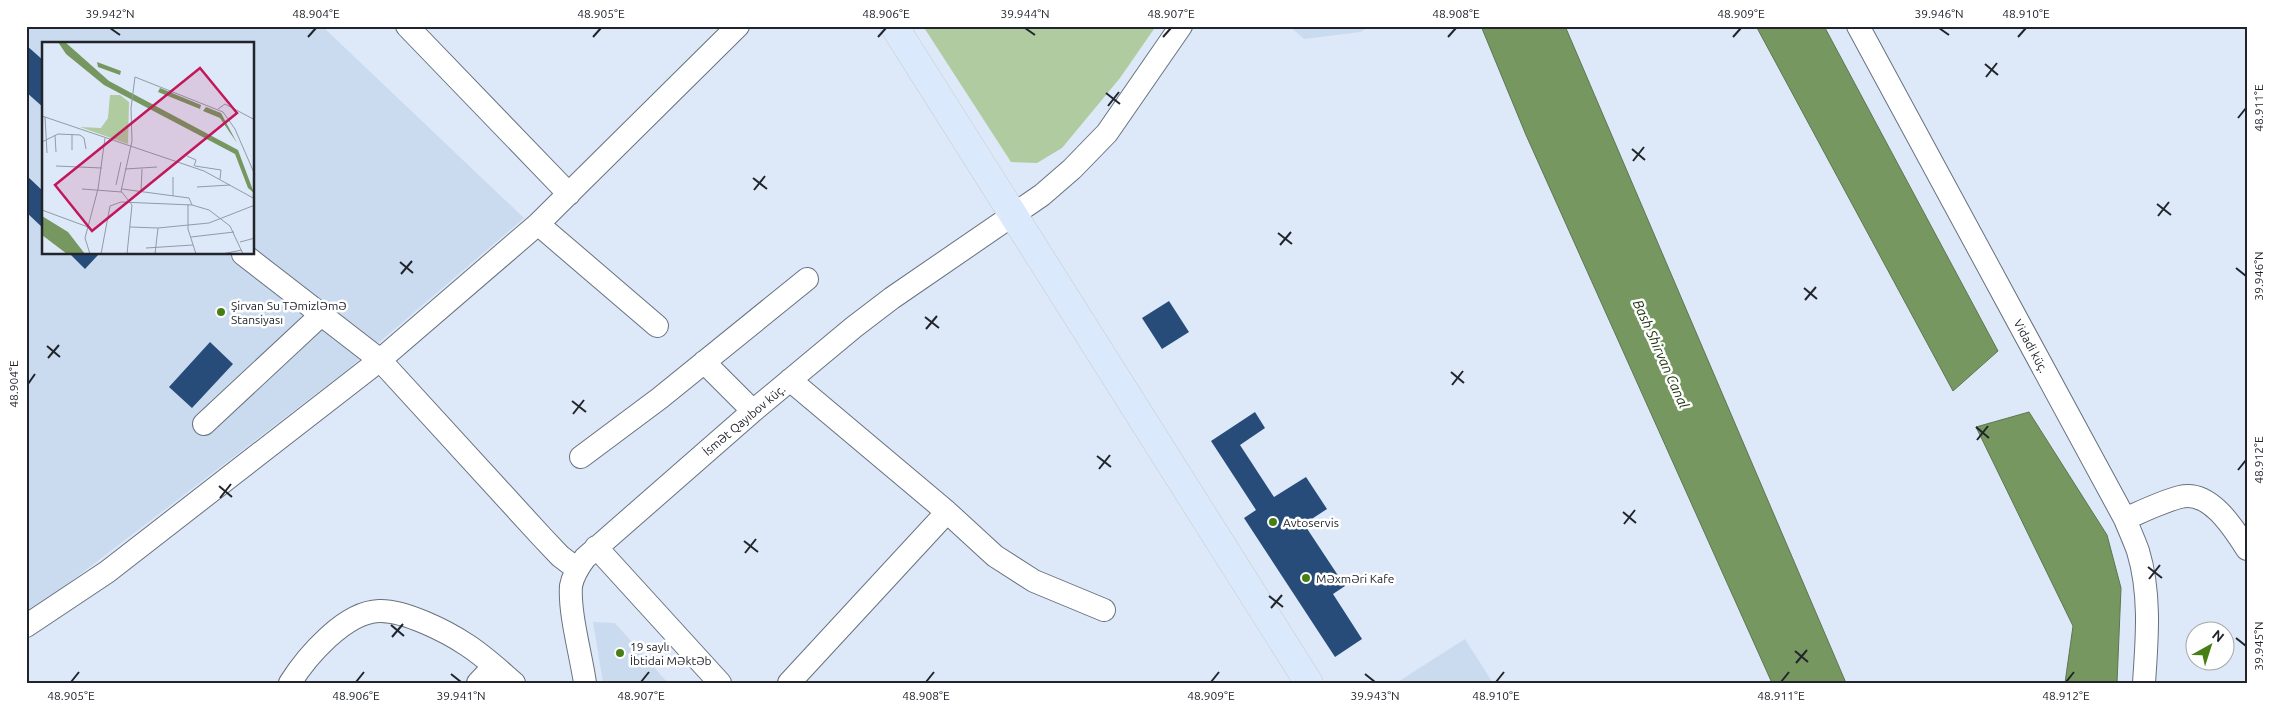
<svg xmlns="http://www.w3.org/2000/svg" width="2273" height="709" viewBox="0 0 2273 709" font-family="Ubuntu,sans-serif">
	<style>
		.built { fill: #cbdbef; fill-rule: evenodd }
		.green { fill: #b0cba0 }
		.water { fill: #769860; stroke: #5c7650 }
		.building { fill: #274c7a }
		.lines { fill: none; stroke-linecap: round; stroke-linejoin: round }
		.minor-casing { stroke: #68727f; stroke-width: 24 }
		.major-casing { stroke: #cacbcc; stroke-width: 29 }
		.minor { stroke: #fff; stroke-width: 22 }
		.major { stroke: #dae9fb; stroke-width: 28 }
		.ticks { fill: none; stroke: #21252b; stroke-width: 2 }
		.poi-dot { fill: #487f15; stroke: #fff; stroke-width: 2 }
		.labels { text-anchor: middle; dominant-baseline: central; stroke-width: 5; stroke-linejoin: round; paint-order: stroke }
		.poi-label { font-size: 12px; fill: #21252b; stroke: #fff; text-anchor: start }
		.street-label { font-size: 12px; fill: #21252b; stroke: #fff }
		.water-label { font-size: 14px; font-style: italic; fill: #20370f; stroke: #fff }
		.inset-road { fill: none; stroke: #929ba6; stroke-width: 1 }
		.view { fill: #c2185b; fill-opacity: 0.15; stroke: #c2185b; stroke-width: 2.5 }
		.inset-edge { fill: none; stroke: #21252b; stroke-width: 2.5 }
		.neatline { fill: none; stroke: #21252b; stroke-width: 2 }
		.ticks-label { font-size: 12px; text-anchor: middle; fill: #21252b }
	</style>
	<rect width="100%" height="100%" fill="#dde9f8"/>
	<path class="built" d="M26,26H322L524,218L347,370L31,612L26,613ZM44,44H254V254H44Z
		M1289,26H1369L1361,32L1304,39Z
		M593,622L615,623L668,683H603Z
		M1465,639L1493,683H1396Z"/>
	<path class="green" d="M923,26H1156L1120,78L1062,148L1037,163L1011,162Z"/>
	<path class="water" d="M1481,26H1565L1846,683H1772L1526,135Z
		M1756,26H1824L1998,351L1953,391Z
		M2029,412L2107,535L2121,588L2117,683H2065L2073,626L1976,427Z"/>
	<path class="building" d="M26,45L44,61V108L26,92Z
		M26,175L44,192V229L26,212Z
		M70,254H99L85,269Z
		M1169,301L1189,332L1162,349L1142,318Z
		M210,342L233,364L192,408L169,387Z
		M1255,412L1265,428L1240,445L1274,497L1306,477L1327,509L1304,524L1345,586L1333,594L1362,639L1335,657L1244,518L1256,510L1211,441Z"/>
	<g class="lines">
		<defs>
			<path id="minor" d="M407,26L569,194
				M1858,26L2125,519C2129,529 2134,540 2138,551C2151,594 2147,639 2144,683
				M538,224L657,326
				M243,254L380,360L542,537L560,556L577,569
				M704,362L753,411
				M790,380L947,512L995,556L1034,581L1104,610
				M204,424L321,315
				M581,457L660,398L807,279
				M2125,519C2143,511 2161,502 2180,497C2210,489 2234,529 2247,549
				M596,547L720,683
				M26,626L107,572L380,360L538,224L738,26
				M290,683C307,656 345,612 379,611C404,610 446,631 467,645C484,656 499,670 514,683
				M478,683L494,666
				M585,683C581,655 569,613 571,586C573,575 579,566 585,558L753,411L854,327L892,298L1042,195L1072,169L1107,133L1181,26
				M789,683L947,512"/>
			<path id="major" d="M894,26L1309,683"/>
		</defs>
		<use href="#minor" class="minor-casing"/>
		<use href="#major" class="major-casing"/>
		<use href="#minor" class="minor"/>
		<use href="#major" class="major"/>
	</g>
	<path class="ticks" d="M110,28L120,35M1025,28L1035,35M1939,28L1949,35M308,37L316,28M593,37L601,28M878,37L886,28M1163,37L1171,28M1448,37L1456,28M1733,37L1741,28M2018,37L2026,28M1985,64L1998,75M1986,77L1997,63M1106,93L1120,104M1108,106L1119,92M2238,118L2246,108M1632,149L1645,160M1633,161L1644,147M753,178L767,189M754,190L765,176M2157,204L2171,215M2158,216L2169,202M1278,233L1292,244M1280,245L1291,232M400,262L413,273M2236,268L2246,276M401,274L412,261M1804,288L1817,299M1805,300L1816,287M925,317L939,328M926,329L937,316M47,346L60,357M48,358L59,345M1451,372L1464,383M28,384L35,374M1452,385L1463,371M572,401L586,412M573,414L584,400M1976,427L1989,438M1977,440L1988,426M1097,456L1111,467M1099,469L1110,455M2238,470L2246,460M219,486L232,497M220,498L231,484M1623,512L1636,523M1624,524L1635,510M744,541L758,552M745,553L756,539M2148,567L2162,578M2149,579L2160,565M1269,596L1283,607M1271,608L1282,595M391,625L404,636M392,637L403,624M2236,638L2246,646M1795,651L1808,662M1796,663L1807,650M451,674L461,682M1365,674L1375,682M71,682L79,672M356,682L364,672M641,682L649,672M926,682L934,672M1211,682L1219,672M1496,682L1504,672M1781,682L1789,672M2066,682L2074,672"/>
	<g class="poi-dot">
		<circle cx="221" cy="312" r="5"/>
		<circle cx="1273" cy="522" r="5"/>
		<circle cx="1306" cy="578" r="5"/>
		<circle cx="620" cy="653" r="5"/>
	</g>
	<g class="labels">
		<g class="poi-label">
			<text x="231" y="305">Şirvan Su Təmizləmə<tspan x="231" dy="14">Stansiyası</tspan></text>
			<text x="1283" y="522">Avtoservis</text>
			<text x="1316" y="578">Məxməri Kafe</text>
			<text x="630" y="646">19 saylı<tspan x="630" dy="14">İbtidai Məktəb</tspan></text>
		</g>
		<g class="street-label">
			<text transform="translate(2031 346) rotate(62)">Vidadi küç.</text>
			<text transform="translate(744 420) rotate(-40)">İsmət Qayıbov küç.</text>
		</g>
		<g class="water-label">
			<text transform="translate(1661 354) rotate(66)">Bash Shirvan Canal</text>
		</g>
	</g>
	<g transform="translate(42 42)">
		<rect width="212" height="212" fill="#dde9f8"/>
		<path d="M68,53H78L87,60L86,102L38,85L59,86L66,76Z" fill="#b0cba0"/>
		<path d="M16,0H23L67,39L196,108L212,151L206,146L193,112L62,43L24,12ZM55,20L79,29L78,33L56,25ZM118,46L159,63L158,67L116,50ZM164,65L179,71L195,101L178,76L161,69ZM0,174L26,190L43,212H25L0,193Z" fill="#769860"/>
		<path class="inset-road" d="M176,67L183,62L213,78M0,74L162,129L213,157M3,75L5,111M30,92V108M13,93L14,110M0,100L16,92L38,93L42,96L44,107M145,114L154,118L152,124M14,124L60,126M153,124L179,128L178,137M83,127L115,125M74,143L79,120M155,145L188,143M40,147L80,150M80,147L147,156L150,163M99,150L100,127M131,154V135M146,162V187L154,212M0,168L46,185M88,185L116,186L167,181L213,163M149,195L192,190M198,200L213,196M104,206L151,203M48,212L43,196L56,147L63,96M59,212L68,164L79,160L150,163L167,168L188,184L201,212M85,212L90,163L79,149L90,99L89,66L93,35L181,70L193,87L213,133M113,212L116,186M180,212L200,208"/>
		<path class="view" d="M158,26L195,71L50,189L13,143Z"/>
		<rect width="212" height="212" class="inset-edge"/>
	</g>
	<rect width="2273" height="709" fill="none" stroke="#ffffff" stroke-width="55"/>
	<g transform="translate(2210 646) rotate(39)"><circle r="24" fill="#ffffff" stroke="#a6a8aa"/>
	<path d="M0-4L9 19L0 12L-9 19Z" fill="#487f15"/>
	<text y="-8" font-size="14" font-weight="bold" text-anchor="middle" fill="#21252b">N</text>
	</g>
	<rect x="28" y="28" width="2218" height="654" class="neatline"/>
	<g class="ticks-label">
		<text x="110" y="18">39.942°N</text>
		<text x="316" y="18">48.904°E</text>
		<text x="601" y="18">48.905°E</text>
		<text x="886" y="18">48.906°E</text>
		<text x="1025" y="18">39.944°N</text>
		<text x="1171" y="18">48.907°E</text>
		<text x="1456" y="18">48.908°E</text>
		<text x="1741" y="18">48.909°E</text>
		<text x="1939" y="18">39.946°N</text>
		<text x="2026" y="18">48.910°E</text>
		<text transform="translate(2259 108) rotate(-90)" y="4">48.911°E</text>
		<text transform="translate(2259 276) rotate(-90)" y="4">39.946°N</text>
		<text transform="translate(14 384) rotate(-90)" y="4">48.904°E</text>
		<text transform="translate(2259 460) rotate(-90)" y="4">48.912°E</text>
		<text transform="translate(2259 646) rotate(-90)" y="4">39.945°N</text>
		<text x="71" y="700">48.905°E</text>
		<text x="356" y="700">48.906°E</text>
		<text x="461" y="700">39.941°N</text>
		<text x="641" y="700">48.907°E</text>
		<text x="926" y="700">48.908°E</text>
		<text x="1211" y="700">48.909°E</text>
		<text x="1375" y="700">39.943°N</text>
		<text x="1496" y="700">48.910°E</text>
		<text x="1781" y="700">48.911°E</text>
		<text x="2066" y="700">48.912°E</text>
	</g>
</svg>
